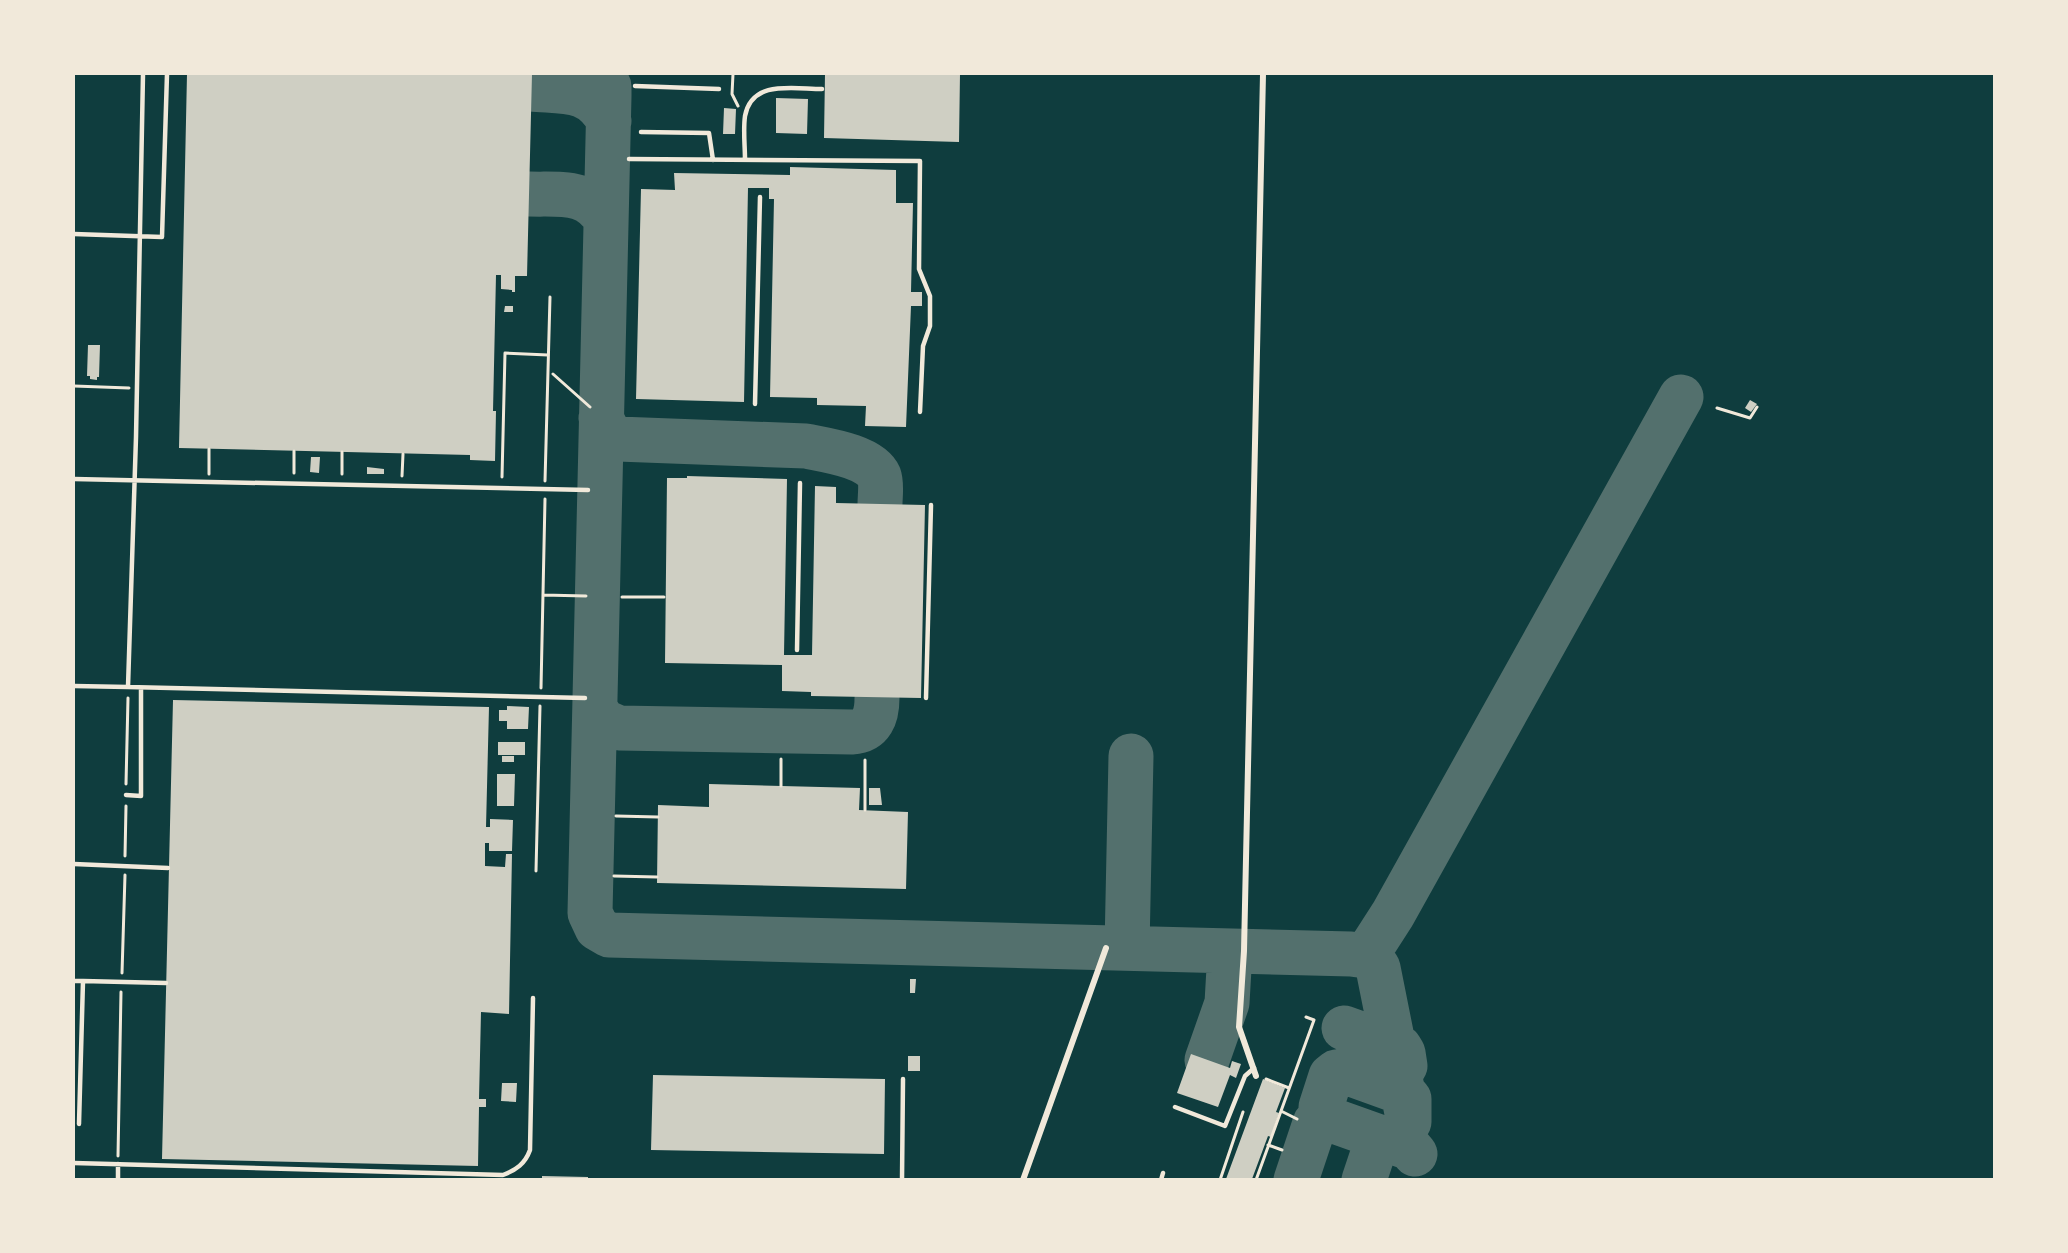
<svg xmlns="http://www.w3.org/2000/svg" width="2068" height="1253" viewBox="0 0 2068 1253" font-family="'PT Sans Narrow',sans-serif">
	<style>
		.lines { fill: none; stroke-linecap: round; stroke-linejoin: round }
		.taxiway { stroke: #53706d; stroke-width: 45 }
		.building { fill: #cfcfc3 }
		.path { stroke: #f1e9da; stroke-width: 3 }
		.service { stroke: #f1e9da; stroke-width: 4.5 }
		.minor { stroke: #f1e9da; stroke-width: 6 }
	</style>
	<rect width="100%" height="100%" fill="#0f3d3e"/>
	<g class="lines">
		<path class="taxiway" d="M602,74L609,86V96L590,913L597,928L609,935L1351,954L1366,956L1393,914L1681,397
			M531,89C565,92 590,87 609,121
			M529,194C560,195 588,189 606,220
			M601,418L609,434L618,439L806,446C825,450 870,456 879,476C882,484 880,496 880,504
			M595,708L603,721L619,728L852,732C872,731 877,716 877,698
			M1127,948L1131,756
			M1366,956L1374,962L1378,968L1408,1118
			M1344,1028L1400,1048L1403,1053L1405,1066
			M1207,1060L1227,1003L1230,951
			M1409,1122V1099L1404,1093L1343,1071L1336,1072L1331,1076L1321,1107L1323,1117L1410,1148L1415,1154
			M1296,1180L1315,1123L1318,1120L1325,1118
			M1364,1180L1376,1144L1386,1140"/>
	</g>
	<path class="building" d="M187,74H532L527,276H515V292H512V290L501,289V275H496L493,411H496L495,461L470,460V455L179,448Z
		M825,74H960L959,142L824,138Z
		M776,98L808,99L807,134L776,133Z
		M724,108L736,109L735,134H723Z
		M790,167L896,170V203H913L911,292H922V306H911L906,427L865,426L866,406L817,405V398L770,397L774,199H769V188H748L744,402L636,399L641,189L675,190L674,173L790,175Z
		M505,306H513V312H504Z
		M88,345H100L99,377H97V380L90,379V376H87Z
		M1750,400L1757,404L1751,412L1745,408Z
		M311,457H320L319,473L310,472Z
		M367,467L384,469V474H367Z
		M687,476L787,479L784,655H812L815,486L836,487V503L925,505L921,698L811,696V692L782,691V665L665,663L667,478H687Z
		M173,700L489,707L486,827H490V819L513,820L512,851H489V843H485V866L505,867L506,854H512L509,1014L481,1012L479,1099H486V1107H479L478,1166L162,1159Z
		M507,706L529,707L528,729H507V721H499V710H507Z
		M498,742H525V755H498Z
		M502,756H514V762H502Z
		M497,774H515L514,806H497Z
		M709,784L860,788L859,810L908,812L906,889L657,883L658,805L709,807Z
		M869,788H880L882,805H869Z
		M910,979H916L915,993H910Z
		M1191,1054L1230,1068L1232,1061L1241,1064L1236,1078L1230,1075L1218,1107L1177,1093Z
		M908,1056H920V1071H908Z
		M653,1075L885,1079L884,1154L651,1150Z
		M1263,1079L1285,1088L1276,1112L1279,1113L1271,1137L1268,1136L1252,1179H1226Z
		M502,1083H517L516,1102L501,1101Z
		M542,1176L588,1177V1179H542Z"/>
	<g class="lines">
		<path class="path" d="M733,74L732,94L738,106
			M553,374L590,407
			M74,386L129,388
			M1717,408L1750,418L1757,407
			M294,473V451
			M209,474V449
			M342,474V452
			M402,476L403,454
			M502,477L505,353L548,355
			M545,481L550,297
			M543,595L586,596
			M622,597H664
			M541,688L545,499
			M781,759V786
			M865,760V810
			M126,784L128,698
			M616,816L658,817
			M125,856L126,806
			M536,871L540,706
			M614,876L657,877
			M122,973L125,875
			M1266,1079L1289,1088
			M1281,1111L1297,1119
			M1268,1145L1282,1150
			M118,1156L121,992
			M1220,1180L1243,1112
			M1256,1180L1314,1020L1306,1017"/>
		<path class="service" d="M143,74L136,437L128,687L585,698
			M635,86L719,89
			M641,132L709,133L713,160
			M629,159L920,161L919,269L930,296V326L923,346L920,412
			M745,160C745,146 743,130 745,116C752,79 794,89 822,89
			M74,234L162,237L167,74
			M755,404L760,197
			M74,479L588,490
			M797,650L800,483
			M74,686L128,687
			M926,698L931,505
			M126,795L141,796V688
			M74,864L168,868
			M74,981H83L79,1124
			M83,981L166,983
			M1175,1107L1225,1126L1245,1076L1254,1068
			M74,1163L503,1175C516,1170 525,1164 530,1150L533,998
			M118,1180V1164
			M902,1180L903,1079
			M1161,1180L1163,1173"/>
		<path class="minor" d="M1256,1076L1239,1027L1244,951L1263,74
			M1023,1180L1106,948"/>
	</g>
	<rect width="2068" height="1253" fill="none" stroke="#f1e9da" stroke-width="150"/>
</svg>
